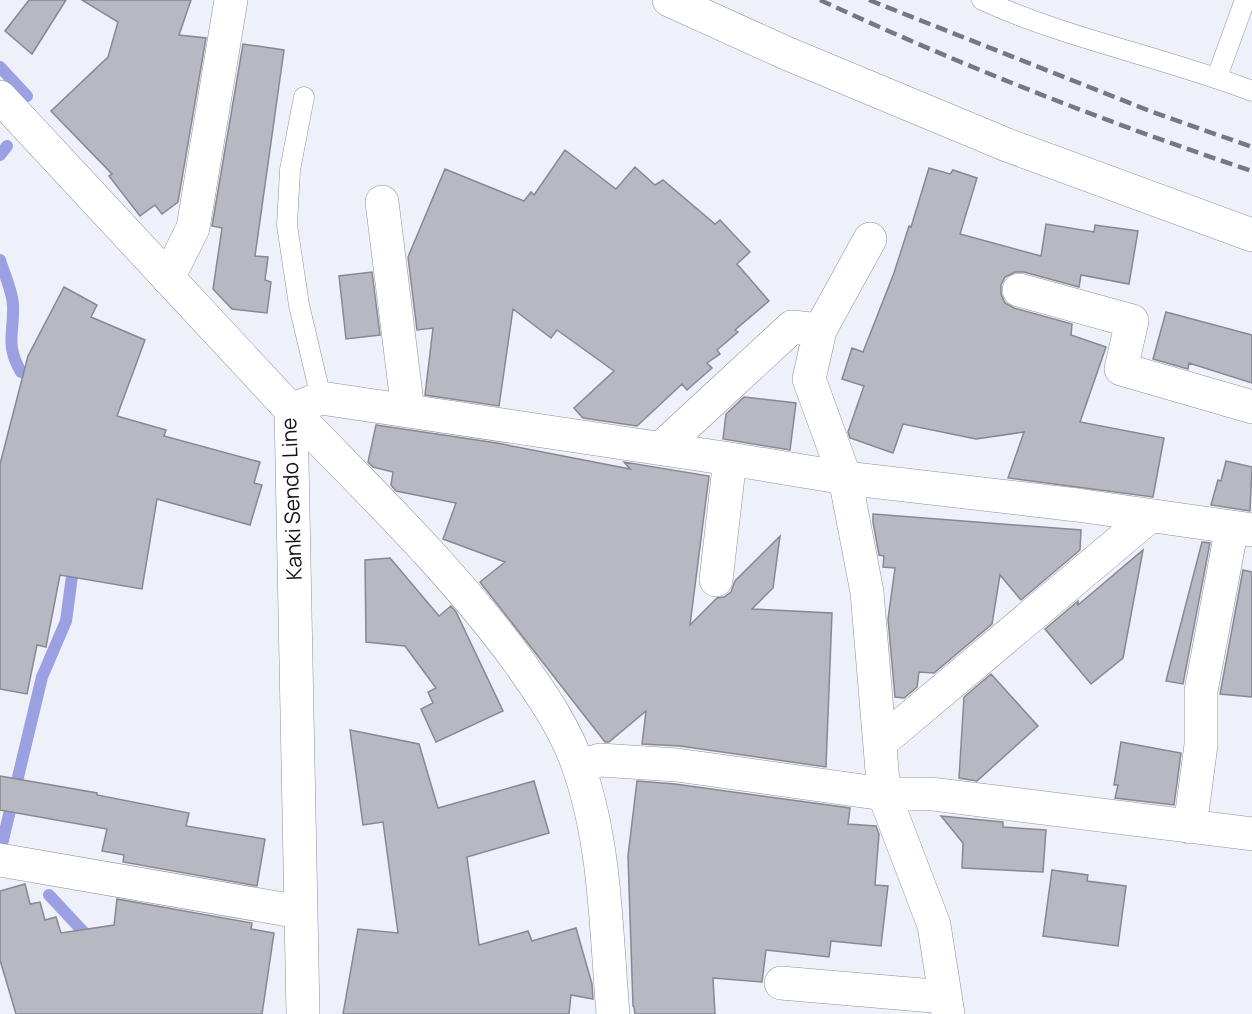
<svg xmlns="http://www.w3.org/2000/svg" width="1252" height="1014" viewBox="0 0 1252 1014" font-family="Manrope,sans-serif">
	<style>
		.lines { fill: none; stroke-linecap: round; stroke-linejoin: round }
		.stream { stroke: #9aa0e2; stroke-width: 12 }
		.building { fill: #b7b8c2; stroke: #878891; stroke-width: 1.5 }
		.service-casing { stroke: #8e9099; stroke-width: 21 }
		.minor-casing { stroke: #8e9099; stroke-width: 34 }
		.secondary-casing { stroke: #8e9099; stroke-width: 34 }
		.service { stroke: #fff; stroke-width: 20 }
		.minor { stroke: #fff; stroke-width: 33 }
		.secondary { stroke: #fff; stroke-width: 33 }
		.rail { stroke: #77777e; stroke-width: 4.5; stroke-dasharray: 12 6; stroke-linecap: butt }
		.labels { text-anchor: middle; dominant-baseline: central; stroke-width: 4.5; stroke-linejoin: round; paint-order: stroke }
		.street-label { font-size: 21px; fill: #131316; stroke: #fff }
	</style>
	<rect width="100%" height="100%" fill="#eef0fa"/>
	<g class="lines">
		<path class="stream" d="M0,67L27,96
			M0,155L7,146
			M0,260C4,274 13,292 13,306C14,335 5,344 21,372L38,376
			M2,844L42,677L66,621L74,561
			M49,895L92,941"/>
	</g>
	<path class="building" d="M29,0H66L32,54L5,31Z
		M82,0H191L179,35L206,38L178,202L162,214L155,205L140,216L109,176L112,174L51,111L108,57L118,22Z
		M243,44L284,50L255,256L268,257L265,280L271,282L267,313L232,309L213,289L222,228L212,226Z
		M565,150L616,189L635,167L655,185L663,180L715,224L720,220L750,252L737,264L769,301L735,330L738,332L717,350L720,354L707,363L712,368L687,390L682,384L637,426L583,418L574,408L614,371L557,330L551,338L513,309L499,406L425,395L433,328L417,330L408,257L445,169L524,201L531,192L534,195Z
		M929,168L950,174L953,170L977,178L960,234L1041,256L1046,224L1094,232L1095,225L1138,231L1129,284L1081,275L1079,287L1024,272H1015L1005,277L1001,285V294L1005,303L1014,308L1072,324L1071,335L1106,347L1080,422L1164,438L1153,497L1008,478L1024,432L976,439L903,424L893,453L850,438L848,432L864,386L842,379L852,348L863,352L894,273L909,226L911,227Z
		M372,272L380,335L346,339L339,276Z
		M64,287L97,305L91,317L145,340L117,416L166,430L164,436L260,462L254,483L262,485L250,525L157,499L142,589L60,575L46,647L37,645L27,694L0,689V464L28,356Z
		M1166,312L1252,335V383L1189,363L1188,369L1153,359Z
		M744,397L796,403L790,450L723,439L726,414Z
		M376,425L497,443L630,469L624,462L709,476L690,625L717,598L724,597L731,592L735,581L780,536L773,588L752,609L832,613L826,767L680,746L642,744L646,711L609,742H605L480,582L505,562L443,539L456,503L396,491L391,485L393,472L373,467L368,462Z
		M1226,461L1252,467L1250,511L1211,505L1218,480L1221,481Z
		M873,514L1081,530L1080,550L1021,600L1000,575L992,624L934,673L919,672L917,687L904,698L895,697L888,619L895,568L883,567L884,556L879,555L873,522Z
		M1202,542L1210,543L1183,684L1166,681Z
		M1143,550L1123,658L1091,684L1045,629L1078,601V605Z
		M390,558L439,616L451,606L456,612L503,711L436,742L421,709L433,703L428,692L436,688L405,646L366,642L365,560Z
		M1243,570L1252,572V697L1220,694Z
		M991,674L1038,726L977,781L959,778L964,697Z
		M350,730L419,744L438,808L534,781L549,833L467,857L479,945L528,931L532,941L576,928L592,984L593,999L571,995L569,1014H343L358,929L398,933L383,822L363,825Z
		M1121,742L1181,753L1174,805L1115,798L1118,785H1114Z
		M0,776L97,793V795L189,813L186,826L265,839L257,886L123,862L124,855L102,851L107,829L0,810Z
		M637,781L675,784L850,808L848,824L876,826L879,834L875,885L888,886L881,946L831,941L829,957L766,950L762,982L713,978L715,1014H635L634,1007L633,1006L628,856Z
		M941,816L1003,822V827L1046,830L1043,872L962,868L963,843Z
		M1052,870L1088,875L1087,881L1126,886L1118,946L1043,936Z
		M25,884L30,904L40,902L45,920L56,917L61,933L114,925L117,899L252,923L251,929L274,933L262,1014H16L0,960V891Z"/>
	<g class="lines">
		<defs>
			<path id="service" d="M982,0C1068,39 1163,57 1252,91
				M1217,77L1245,0
				M304,97L290,170L287,225L299,305L321,398"/>
			<path id="minor" d="M669,0L786,53L1007,145L1252,235
				M382,202L408,411
				M870,239L820,330L809,379L845,478L867,592L884,794L934,925L948,1014
				M168,278L193,228L231,0
				M1019,290L1132,321L1121,369L1252,407
				M661,448L792,327L820,330
				M716,580L730,459
				M880,743L1150,516
				M579,766L600,760L677,765L884,794H932L1252,834
				M1190,827L1201,745V691L1232,527
				M0,860L300,912
				M781,983L945,997
				M613,1014C606,932 606,846 579,768C566,729 542,695 519,662C452,570 370,492 291,410L321,398L730,459L845,478L1077,505L1252,530"/>
			<path id="secondary" d="M0,97L291,410L303,1014"/>
		</defs>
		<use href="#service" class="service-casing"/>
		<use href="#minor" class="minor-casing"/>
		<use href="#secondary" class="secondary-casing"/>
		<use href="#service" class="service"/>
		<use href="#minor" class="minor"/>
		<use href="#secondary" class="secondary"/>
		<path class="rail" d="M820,0C960,65 1105,122 1252,171
			M869,0L1150,111L1252,147"/>
	</g>
	<g class="labels">
		<g class="street-label">
			<text transform="translate(291 499) rotate(-92)">Kanki Sendo Line</text>
		</g>
	</g>
</svg>
